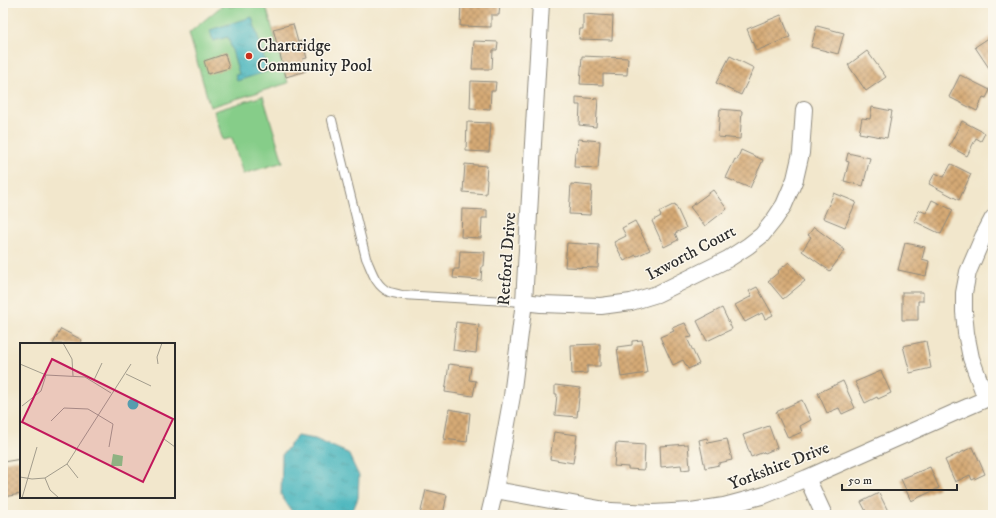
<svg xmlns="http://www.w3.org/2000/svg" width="996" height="518" viewBox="0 0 996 518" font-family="'IM FELL DW Pica',serif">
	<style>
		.green { fill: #86cd89; stroke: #587c5a }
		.water { fill: url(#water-ripples); stroke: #387074 }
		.building { fill: url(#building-cross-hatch) }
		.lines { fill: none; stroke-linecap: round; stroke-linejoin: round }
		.lane-casing { stroke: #8e897c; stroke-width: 10 }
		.street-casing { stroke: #8e897c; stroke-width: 18 }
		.lane { stroke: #fff; stroke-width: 8 }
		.street { stroke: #fff; stroke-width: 16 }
		.poi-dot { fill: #c8321e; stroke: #fbf7ec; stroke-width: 1.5 }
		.labels { text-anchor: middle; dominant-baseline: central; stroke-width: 3; stroke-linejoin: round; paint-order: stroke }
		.poi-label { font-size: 17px; fill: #2b2b2b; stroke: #fbf7ec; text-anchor: start }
		.street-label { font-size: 17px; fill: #2b2b2b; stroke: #fbf7ec }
		.inset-road { fill: none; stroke: #a29c8c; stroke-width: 1 }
		.view { fill: #c2185b; fill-opacity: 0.15; stroke: #c2185b; stroke-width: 2 }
		.inset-edge { fill: none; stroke: #2b2b2b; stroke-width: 2 }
	</style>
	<defs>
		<pattern id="water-ripples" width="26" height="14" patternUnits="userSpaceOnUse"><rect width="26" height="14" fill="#44b4bc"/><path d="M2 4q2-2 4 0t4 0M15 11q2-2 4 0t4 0" fill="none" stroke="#399399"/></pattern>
		<pattern id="building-cross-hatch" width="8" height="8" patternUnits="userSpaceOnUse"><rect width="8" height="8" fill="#d6aa76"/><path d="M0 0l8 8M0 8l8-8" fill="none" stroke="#ae8b61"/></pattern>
	</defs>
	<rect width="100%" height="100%" fill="#fbf7ec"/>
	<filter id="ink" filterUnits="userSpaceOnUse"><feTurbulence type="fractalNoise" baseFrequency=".025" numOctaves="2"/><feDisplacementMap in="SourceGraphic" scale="8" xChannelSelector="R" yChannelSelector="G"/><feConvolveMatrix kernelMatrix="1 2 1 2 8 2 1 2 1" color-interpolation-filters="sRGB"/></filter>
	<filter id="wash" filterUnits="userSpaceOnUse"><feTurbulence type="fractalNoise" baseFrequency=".012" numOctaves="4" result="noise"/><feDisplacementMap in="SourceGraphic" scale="16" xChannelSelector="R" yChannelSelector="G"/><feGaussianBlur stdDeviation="0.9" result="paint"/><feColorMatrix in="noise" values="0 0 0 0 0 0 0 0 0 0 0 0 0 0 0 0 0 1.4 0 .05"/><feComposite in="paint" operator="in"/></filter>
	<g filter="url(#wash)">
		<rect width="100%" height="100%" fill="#f2e7cc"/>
		<path class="green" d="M225,3H229L230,7L243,3H265L288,83L210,107L189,33Z
			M263,96L283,162L243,174L232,138L223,140L214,111Z"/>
		<path class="water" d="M252,17L268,71L237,81L235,75L239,74L228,37L213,41L210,30Z
			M297,436L315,439L348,453L359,476L358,498L351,515H294L281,495L282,455Z"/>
		<g id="blocks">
			<path class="building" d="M461,3H500L499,15H491V27L460,26Z
				M583,14L613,16L612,40L579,39L580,29H583Z
				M781,15L790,37L756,51L747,29Z
				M293,24L298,42L302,41L307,58L303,59L306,71L286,77L273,29Z
				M817,26L844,33L838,54L811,47Z
				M993,35V74L975,47Z
				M474,41L498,42L497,50H493L492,69H472Z
				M867,51L886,77L866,91L848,65Z
				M225,54L229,68L208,74L204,61Z
				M582,56L628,58L627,75L603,74V85L580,84Z
				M730,56L754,68L741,95L716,83Z
				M960,75L990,90L986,98L983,97L977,111L949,97Z
				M471,81L496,82L495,91H491L490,109L470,108Z
				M576,97L598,99L596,127L579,125L580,105H576Z
				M872,107L892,111L887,138L859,133L862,118L870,119Z
				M720,109L742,111L740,139L718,137Z
				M962,121L985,133L981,141L976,138L967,156L949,146Z
				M467,122L491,123L489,152L466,151Z
				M578,139L600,141L598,168L574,167L575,152H577Z
				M741,150L763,160L750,188L726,178L735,159L737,160Z
				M848,153L870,158L863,186L844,181L849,162L846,161Z
				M465,164L487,166L486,179L487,180L486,194L463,192Z
				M951,164L971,174L959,200L929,184L935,173L944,177Z
				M571,184L592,186L590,215L569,214Z
				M713,190L727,209L705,226L690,207Z
				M834,193L856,202L845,227L823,218Z
				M932,200L953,210L941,234L914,221L919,210L926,213Z
				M675,204L686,228L675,233L678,240L664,247L652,221L661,216L659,212Z
				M462,209L487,210V218H482L481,238L461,237Z
				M635,221L650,250L637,256L636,255L624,261L614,242L626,236L622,228Z
				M814,227L845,250L830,271L802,251L811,237L808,235Z
				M567,243L599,245L598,268L565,267Z
				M905,243L925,247L922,259L929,261L926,276L898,270Z
				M460,251L485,252L484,266H482L481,280L453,278L454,269H459Z
				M789,262L805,281L783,299L768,281L779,272L778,271Z
				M757,287L773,315L765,319L762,313L745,322L735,305L752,296L749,291Z
				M902,292H923V301H918V320H902Z
				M722,308L732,329L707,341L697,321Z
				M456,322L479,325L476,353L453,350Z
				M685,323L692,337L687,338L699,364L688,369L683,360L673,365L660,337L674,331L672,328Z
				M61,329L82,340L80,344H53Z
				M642,340L647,373L621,377L617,347L632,345V341Z
				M926,341L931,368L910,373L903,346Z
				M600,344V366H587V373L572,374L571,345Z
				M449,364L471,367L469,380L476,381L473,396L445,392Z
				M881,371L891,393L878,399L877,397L865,403L855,382Z
				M843,381L855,408L842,414L839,408L827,413L818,393Z
				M555,385L580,388L577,417L555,415L557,394H555Z
				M802,400L811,420L800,426L802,432L788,438L776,412Z
				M449,409L470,413L467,442L444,439Z
				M769,426L777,448L765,453L764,452L751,457L743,435Z
				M554,432L577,435L573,463L550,459Z
				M707,438L708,443L727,439L732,460L719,463V465L705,468L699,440Z
				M616,443L645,445L644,470L628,469V467L614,466Z
				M688,444L690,469L682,470L681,465L661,467L660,446Z
				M973,447L985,474L972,480L970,475L955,482L945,460Z
				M21,459V494L3,497V462Z
				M930,467L939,488L911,501L901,479Z
				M426,490L447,495L443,515H420Z
				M879,493L890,515H868L861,502Z"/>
		</g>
	</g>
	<g filter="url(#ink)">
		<use href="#blocks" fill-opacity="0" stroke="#8e897c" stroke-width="1"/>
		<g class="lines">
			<defs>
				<path id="lane" d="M332,120L366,258C372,271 375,285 389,292C393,293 398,294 402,295L524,302"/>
				<path id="street" d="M524,302L541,304L601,306L631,302L657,294L728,259L748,246L762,235L774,220L784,205L795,179L801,153L804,109
					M986,399L971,358L966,333L964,312V293L968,272L983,237L993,218
					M807,478L824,515
					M495,490L611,511L653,513L691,511L724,506L765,495L807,478L956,412L986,399L993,397
					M489,515L495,490L512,396L524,302L541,3"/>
			</defs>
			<use href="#lane" class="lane-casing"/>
			<use href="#street" class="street-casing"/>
			<use href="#lane" class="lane"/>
			<use href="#street" class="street"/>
		</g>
	</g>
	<circle class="poi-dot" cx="249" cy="56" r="4"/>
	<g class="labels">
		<g class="poi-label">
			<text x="257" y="46">Chartridge<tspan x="257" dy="20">Community Pool</tspan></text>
		</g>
		<g class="street-label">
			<text transform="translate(691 253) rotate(-28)">Ixworth Court</text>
			<text transform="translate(507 259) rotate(-86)">Retford Drive</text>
			<text transform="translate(779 466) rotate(-21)">Yorkshire Drive</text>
		</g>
	</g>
	<g transform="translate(20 343)">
		<rect width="155" height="155" fill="#f2e7cc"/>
		<path d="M93,111L103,113L102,123H91Z" fill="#86cd89"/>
		<path d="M107.5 61a5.5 5.5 0 1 1 11 0a5.5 5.5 0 1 1-11 0Z" fill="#44b4bc"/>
		<path class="inset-road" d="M43,0L52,16L53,33M0,21L26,32L65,34L91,50M138,21L137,14L142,0M106,31L131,43M74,37L82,20M2,63L21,48L26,32M31,78L44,65L68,66L93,81L89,104M144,96L155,104M47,121L58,135M0,134L12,136L25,135L47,121L111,21M25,135L30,147L39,155M2,155L17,104"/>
		<path class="view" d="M32,16L153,76L123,139L2,79Z"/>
		<rect width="155" height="155" class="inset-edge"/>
	</g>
	<rect width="996" height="518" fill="none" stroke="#fbf7ec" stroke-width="16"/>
	<path d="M842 484v6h115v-6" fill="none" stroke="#2b2b2b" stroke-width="2"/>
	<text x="848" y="484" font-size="12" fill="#2b2b2b" stroke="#fbf7ec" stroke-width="3" paint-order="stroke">50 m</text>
</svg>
